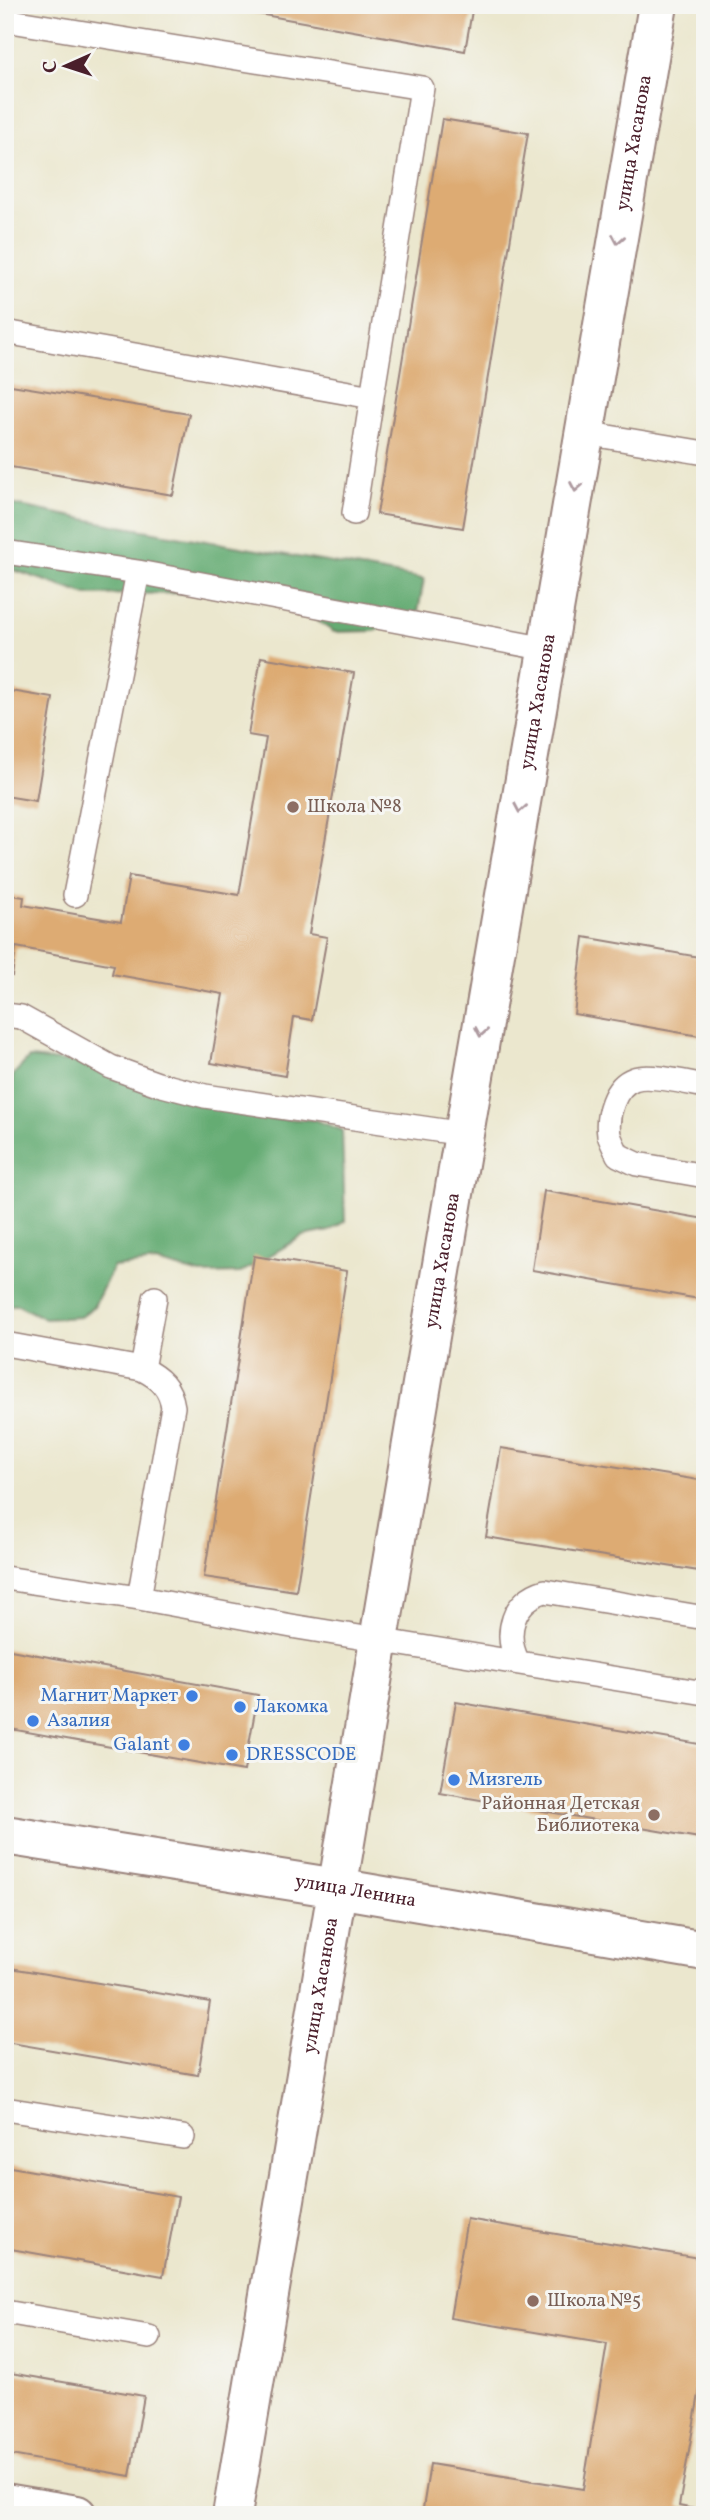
<svg xmlns="http://www.w3.org/2000/svg" width="710" height="2520" viewBox="0 0 710 2520" font-family="Vollkorn,serif">
	<style>
		.forest { fill: #65ac73; stroke: #58664f; stroke-width: 2 }
		.building { fill: #ddab73 }
		.lines { fill: none; stroke-linecap: round; stroke-linejoin: round }
		.service-casing { stroke: #9a837c; stroke-width: 26 }
		.minor-casing { stroke: #9a837c; stroke-width: 42 }
		.secondary-casing { stroke: #9a837c; stroke-width: 42 }
		.service { stroke: #fff; stroke-width: 23 }
		.minor { stroke: #fff; stroke-width: 38 }
		.secondary { stroke: #fff; stroke-width: 38 }
		.oneway { stroke: #ae9aa0 }
		.education-dot { fill: #8d6e63; stroke: #f6f6f2; stroke-width: 2.5 }
		.shop-dot { fill: #3f7fe0; stroke: #f6f6f2; stroke-width: 2.5 }
		.labels { text-anchor: middle; dominant-baseline: central; stroke-width: 6; stroke-linejoin: round; paint-order: stroke }
		.street-label { font-size: 19px; fill: #4a1f2b; stroke: #f6f6f2 }
		.education-label { font-size: 19px; fill: #785e54; stroke: #f6f6f2; text-anchor: start }
		.shop-label { font-size: 19px; fill: #366cbe; stroke: #f6f6f2; text-anchor: start }
	</style>
	<rect width="100%" height="100%" fill="#f6f6f2"/>
	<filter id="ink" filterUnits="userSpaceOnUse"><feTurbulence type="fractalNoise" baseFrequency=".0143" numOctaves="2"/><feDisplacementMap in="SourceGraphic" scale="14" xChannelSelector="R" yChannelSelector="G"/><feConvolveMatrix kernelMatrix="1 2 1 2 8 2 1 2 1" color-interpolation-filters="sRGB"/></filter>
	<filter id="wash" filterUnits="userSpaceOnUse"><feTurbulence type="fractalNoise" baseFrequency=".00686" numOctaves="4" result="noise"/><feDisplacementMap in="SourceGraphic" scale="28" xChannelSelector="R" yChannelSelector="G"/><feGaussianBlur stdDeviation="1.57" result="paint"/><feColorMatrix in="noise" values="0 0 0 0 0 0 0 0 0 0 0 0 0 0 0 0 0 1.4 0 .05"/><feComposite in="paint" operator="in"/></filter>
	<g filter="url(#wash)">
		<rect width="100%" height="100%" fill="#ebe7ce"/>
		<path class="forest" d="M5,503L114,525L424,579L418,612L374,631L334,632L273,591L87,595L5,567Z
			M29,1058L90,1064L187,1102L257,1118L315,1120L342,1130L345,1221L329,1231L303,1236L240,1273L201,1274L156,1262L113,1267L94,1306L80,1317L45,1319L18,1305H5V1126L13,1075Z"/>
		<g id="blocks">
			<path class="building" d="M209,5H473L465,51Z
				M442,119L528,133L463,528L377,514Z
				M5,384L189,414L173,495L5,466Z
				M261,657L354,673L309,934L327,937L312,1020L294,1017L285,1076L211,1063L223,994L112,974L114,965L16,947L12,976L5,975V894L24,897L23,905L121,922L129,876L239,895L266,738L248,735Z
				M5,690L53,698L36,801L5,796Z
				M584,937L705,958V1037L574,1014Z
				M544,1191L705,1219V1300L532,1270Z
				M254,1256L347,1271L296,1591L204,1577Z
				M501,1448L705,1481V1572L486,1537Z
				M5,1649L258,1695L244,1771L5,1728Z
				M456,1702L705,1745V1839L440,1793Z
				M5,1967L210,2002L198,2075L5,2042Z
				M5,2166L178,2197L163,2276L5,2248Z
				M467,2219L705,2259V2361L679,2506L705,2511V2515H422L430,2464L583,2489L607,2344L450,2318Z
				M5,2372L144,2396L130,2476L5,2454Z"/>
		</g>
	</g>
	<g filter="url(#ink)">
		<use href="#blocks" fill-opacity="0" stroke="#9a837c" stroke-width="2"/>
		<g class="lines">
			<defs>
				<path id="service" d="M5,20L422,88L372,397L5,332
					M585,433L705,453
					M354,513L372,397
					M5,552L138,572L547,649
					M75,895L138,572
					M5,1015L21,1017L111,1067L158,1084L205,1096L464,1134
					M705,1086C688,1083 649,1073 634,1079C614,1086 606,1115 609,1135C611,1141 615,1149 618,1155L637,1164L705,1176
					M5,1344L142,1369C160,1378 170,1387 173,1407L139,1598L5,1578
					M142,1369L155,1298
					M139,1598L297,1627L705,1693
					M518,1662C503,1633 513,1600 545,1591L705,1618
					M5,2109L183,2137
					M5,2312L149,2337"/>
				<g id="minor">
					<path d="M5,2503L77,2515"/>
					<path id="s1" d="M232,2515L464,1134L658,5"/>
				</g>
				<g id="secondary">
					<path id="s2" d="M5,1835L337,1888L705,1951"/>
				</g>
			</defs>
			<use href="#service" class="service-casing"/>
			<use href="#minor" class="minor-casing"/>
			<use href="#secondary" class="secondary-casing"/>
			<use href="#service" class="service"/>
			<use href="#minor" class="minor"/>
			<use href="#secondary" class="secondary"/>
		</g>
		<defs><path id="oneway-chevron" d="M-2-3.5L2.5 0L-2 3.5" fill="none" stroke-width="1.6" stroke-linecap="round" stroke-linejoin="round" transform="scale(1.75)"/></defs>
		<g class="oneway">
			<use href="#oneway-chevron" transform="translate(618 239) rotate(100)"/>
			<use href="#oneway-chevron" transform="translate(576 487) rotate(100)"/>
			<use href="#oneway-chevron" transform="translate(520 808) rotate(100)"/>
			<use href="#oneway-chevron" transform="translate(481 1032) rotate(100)"/>
		</g>
	</g>
	<g class="education-dot">
		<circle cx="293" cy="807" r="7"/>
		<circle cx="654" cy="1815" r="7"/>
		<circle cx="533" cy="2301" r="7"/>
	</g>
	<g class="shop-dot">
		<circle cx="192" cy="1696" r="7"/>
		<circle cx="240" cy="1707" r="7"/>
		<circle cx="33" cy="1721" r="7"/>
		<circle cx="184" cy="1745" r="7"/>
		<circle cx="232" cy="1755" r="7"/>
		<circle cx="454" cy="1780" r="7"/>
	</g>
	<g class="labels">
		<g class="street-label">
			<text stroke="none"><textPath href="#s1" startOffset="2406">улица Хасанова</textPath></text>
			<text stroke="none"><textPath href="#s1" startOffset="1839">улица Хасанова</textPath></text>
			<text stroke="none"><textPath href="#s1" startOffset="1272">улица Хасанова</textPath></text>
			<text stroke="none"><textPath href="#s2" startOffset="355">улица Ленина</textPath></text>
			<text stroke="none"><textPath href="#s1" startOffset="537">улица Хасанова</textPath></text>
		</g>
		<g class="education-label">
			<text x="307" y="807">Школа №8</text>
			<text x="640" y="1804" text-anchor="end">Районная Детская<tspan x="640" dy="22">Библиотека</tspan></text>
			<text x="547" y="2301">Школа №5</text>
		</g>
		<g class="shop-label">
			<text x="178" y="1696" text-anchor="end">Магнит Маркет</text>
			<text x="254" y="1707">Лакомка</text>
			<text x="47" y="1721">Азалия</text>
			<text x="170" y="1745" text-anchor="end">Galant</text>
			<text x="246" y="1755">DRESSCODE</text>
			<text x="468" y="1780">Мизгель</text>
		</g>
	</g>
	<rect width="710" height="2520" fill="none" stroke="#f6f6f2" stroke-width="28"/>
	<g transform="translate(66 66) rotate(267)" stroke="#f6f6f2" stroke-width="5" paint-order="stroke">
	<path d="M0-5L12 26L0 18L-12 26Z" fill="#4a1f2b"/>
	<text y="-10" font-size="19" font-weight="bold" text-anchor="middle" fill="#4a1f2b">С</text>
	</g>
</svg>
